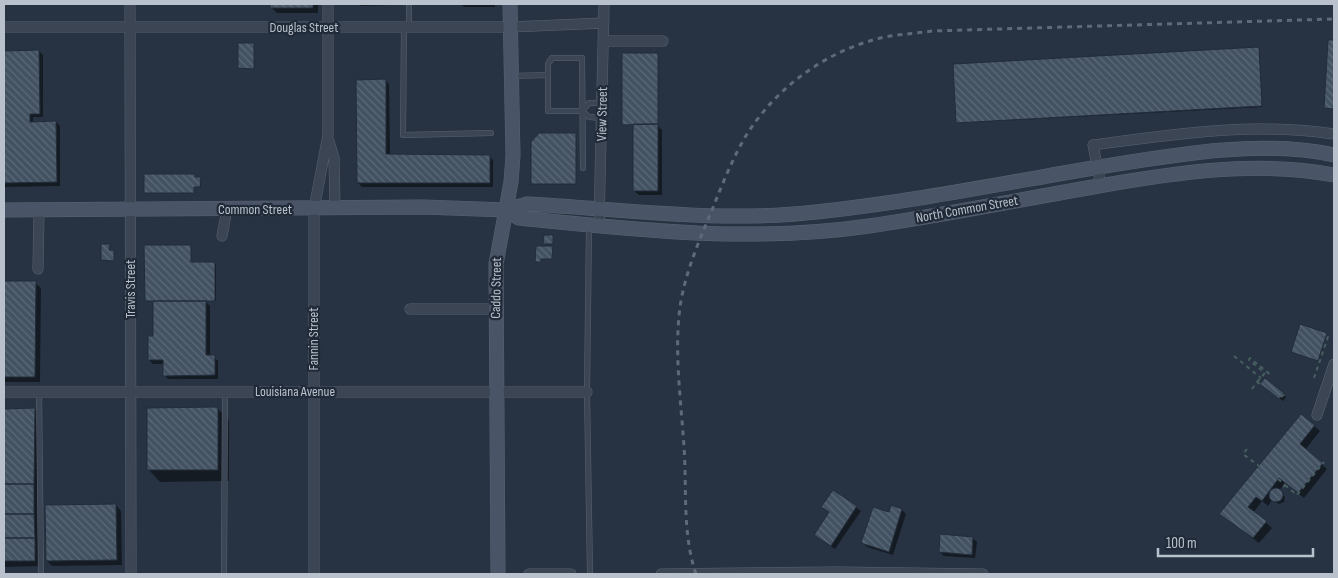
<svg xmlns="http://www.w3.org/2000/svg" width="1338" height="578" viewBox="0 0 1338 578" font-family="'Sofia Sans Condensed',sans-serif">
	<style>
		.shadow { fill: #0007 }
		.building { fill: url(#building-back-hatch); stroke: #222c3a }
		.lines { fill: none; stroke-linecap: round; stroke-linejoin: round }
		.service-casing { stroke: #5a6370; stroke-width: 6 }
		.minor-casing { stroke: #5a6370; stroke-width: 11 }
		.secondary-casing { stroke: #5a6370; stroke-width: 15 }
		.path { stroke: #475e60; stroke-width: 2; stroke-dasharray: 4 4; stroke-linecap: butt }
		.service { stroke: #3b4553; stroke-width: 5 }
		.minor { stroke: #3b4553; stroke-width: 10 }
		.secondary { stroke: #495466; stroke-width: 14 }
		.rail { stroke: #5e697a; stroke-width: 3; stroke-dasharray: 5 5; stroke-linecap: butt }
		.labels { text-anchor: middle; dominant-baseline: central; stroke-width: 4.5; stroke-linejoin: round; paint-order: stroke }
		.street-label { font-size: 14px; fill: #b9c1cc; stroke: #202a38 }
	</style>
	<defs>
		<pattern id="building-back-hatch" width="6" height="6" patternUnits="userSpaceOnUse" patternTransform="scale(1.25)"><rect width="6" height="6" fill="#435262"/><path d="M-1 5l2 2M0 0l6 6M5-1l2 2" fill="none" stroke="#5c6977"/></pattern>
	</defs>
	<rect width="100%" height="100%" fill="#273343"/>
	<path class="shadow" d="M271,4H318V13H277L271,7Z
		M358,4H391V5L360,6Z
		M460,4H495V7H464Z
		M1329,41H1334V109L1325,108Z
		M1259,48L1262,107L958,123Z
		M39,51L43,55V117H33V123L56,122L60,126V186L4,187V52Z
		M657,54L658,125H657L662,130V195H639L634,191V125H624Z
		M385,80L389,84L390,155L489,156L493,160V187H362L358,183Z
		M576,135V184H532Z
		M194,175L195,179L201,180V187H194V193L145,192Z
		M190,246L191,263L216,264V301H205L210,306V357H214L218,361V379H168L164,375V364H153L149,360L154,337V301H146Z
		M4,283H35L41,288L40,382H4Z
		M1326,334L1318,361L1292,352Z
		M1265,380L1286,397L1283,401L1264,386Z
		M217,408L229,420V481L160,482L149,470Z
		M35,409L40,415V566L4,567V411Z
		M1314,426L1320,431L1305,450L1327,469L1304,498L1285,483L1279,491L1285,497L1284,502L1279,504L1272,500L1268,506L1262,501L1254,512L1272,528L1259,543L1221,514Z
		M833,491L861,511L835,549L820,538L830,513L823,507Z
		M116,505L121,511L122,565L52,566L47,561Z
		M902,510L906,514L893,555L867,547L863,543L889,513Z
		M973,538L977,542L975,558L944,556L940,552Z"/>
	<path class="building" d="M270,4H313V8H270Z
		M1328,40H1334V109L1324,108Z
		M238,43H254V69L238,68Z
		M1259,47L1262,106L956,123L953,64Z
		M39,50L40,114H30V122L56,121L57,182L4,183V51Z
		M622,53H658V124L622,125Z
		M386,79V154L490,155V183H357L356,80Z
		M633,124H658V191H633Z
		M539,133H576V184H531V142Z
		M144,174H195V177H201L200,187H194V193H144Z
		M544,235H553V244H543Z
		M101,244H110L109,250H114V261L101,260Z
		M144,245H191V262H215V301H145Z
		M536,246H553L552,259H541V262H535Z
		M4,281H36L35,377H4Z
		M153,301H206V355H215V375L163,376V360H148V336H153Z
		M1300,324L1327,333L1318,361L1291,352Z
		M1265,378L1284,393L1279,399L1260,384Z
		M218,407V470H147V408Z
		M35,408L34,484H4V409Z
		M1301,414L1315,425L1300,444L1323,463L1298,493L1279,478L1262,501L1256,497L1248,507L1267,521L1253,538L1219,514Z
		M4,484H34V514H4Z
		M1269 495a7 7 0 1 1 14 0a7 7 0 1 1-14 0Z
		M833,490L857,506L831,546L814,535L829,512L821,507Z
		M116,504L117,560L46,561L45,505Z
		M891,505L902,509L889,552L861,543L873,507L889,512Z
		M4,514H34L35,538H4Z
		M940,534L973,537L972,555L939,552Z
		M4,538H35V561H4Z"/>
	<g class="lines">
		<defs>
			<path id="service" d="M409,4V26
				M404,27L403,135L491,133
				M512,76L548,75
				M601,103H589L582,111L589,117L602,118
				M582,111H548V64L552,58H582L583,168
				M589,227L587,392L590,574
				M39,392L41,574
				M224,574L225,392"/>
			<path id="minor" d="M130,4L131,574
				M4,27H511L604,23
				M604,41H663
				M329,141L334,158L335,208
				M1101,186L1093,145C1174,134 1253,122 1334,134
				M599,225L604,4
				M222,236L227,209
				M38,269L39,210
				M410,309H495
				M4,392H587
				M1317,415L1334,364
				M314,574V209L328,135V4
				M529,574H571
				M661,574L836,572L983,574"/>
			<path id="secondary" d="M4,210L423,207L506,210L527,204C622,209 721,223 816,212C911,202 1005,183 1099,167C1173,155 1260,139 1334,155
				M506,210L519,218C636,230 752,243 869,226C944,215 1018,200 1093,187C1173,173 1253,160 1334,175
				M498,574L496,264L511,182L513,156L510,4"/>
		</defs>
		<use href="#service" class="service-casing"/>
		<use href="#minor" class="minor-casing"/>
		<use href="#secondary" class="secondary-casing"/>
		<path class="path" d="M1234,356L1261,378
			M1314,378L1329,334
			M1257,382L1265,373L1249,360L1250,358L1272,376
			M1252,389L1257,382L1263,386
			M1281,397L1286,393
			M1247,449L1243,454L1259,466
			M1278,479L1285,485L1281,490
			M1285,485L1297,495L1324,462"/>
		<use href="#service" class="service"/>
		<use href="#minor" class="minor"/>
		<use href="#secondary" class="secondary"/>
		<path class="rail" d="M696,574C682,533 687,489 684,447C681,401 674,352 680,307C685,273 699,241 712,210C722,185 733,157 747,134C779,84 832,47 890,36C904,34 918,33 932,31L1334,19"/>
	</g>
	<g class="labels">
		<g class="street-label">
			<text x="304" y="27">Douglas Street</text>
			<text transform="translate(602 114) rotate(-89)">View Street</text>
			<text x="255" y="209">Common Street</text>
			<text transform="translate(967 209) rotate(-10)">North Common Street</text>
			<text transform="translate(496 288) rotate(-89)">Caddo Street</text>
			<text transform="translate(130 289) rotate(-90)">Travis Street</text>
			<text transform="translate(313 339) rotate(-90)">Fannin Street</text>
			<text x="295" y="391">Louisiana Avenue</text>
		</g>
	</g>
	<rect width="1338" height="578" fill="none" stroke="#b9c1cc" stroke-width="10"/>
	<path d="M1158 548v8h155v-8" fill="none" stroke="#b9c1cc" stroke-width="2.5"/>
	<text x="1166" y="548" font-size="15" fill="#b9c1cc" stroke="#202a38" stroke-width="4" paint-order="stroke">100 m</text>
</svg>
